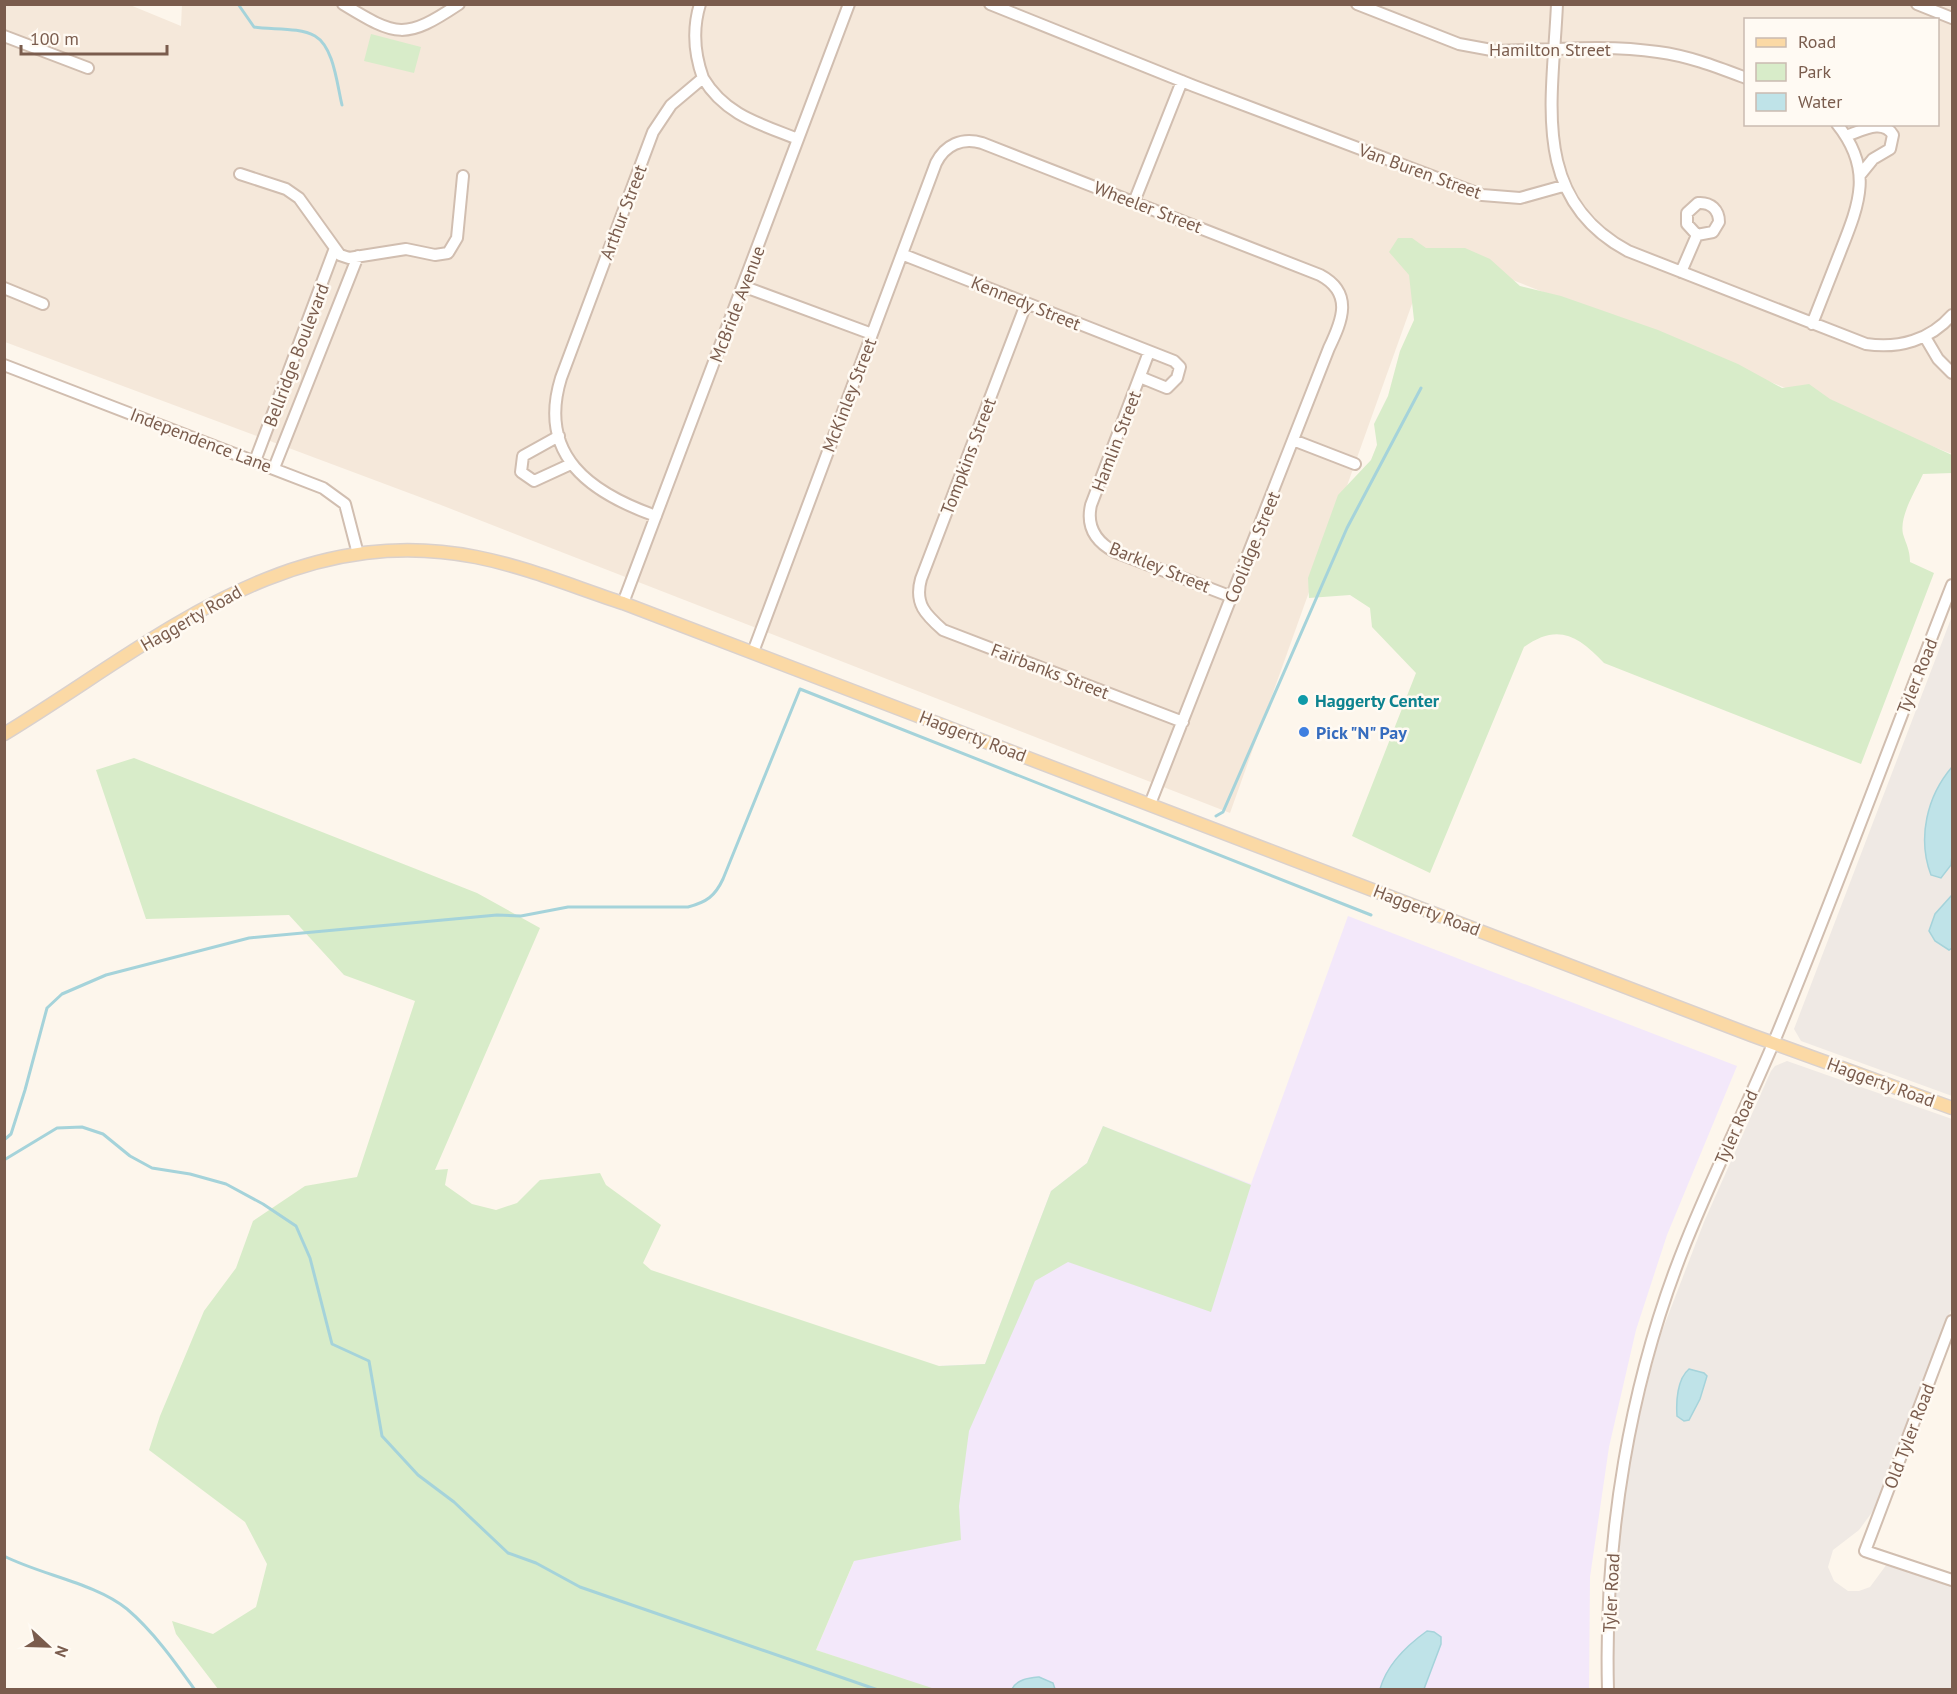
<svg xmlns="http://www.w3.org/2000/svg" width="1957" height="1694" viewBox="0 0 1957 1694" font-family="'PT Sans',sans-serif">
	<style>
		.residential { fill: #f5e8da; fill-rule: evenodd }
		.industrial { fill: #efe9e4 }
		.education { fill: #f3e8fa }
		.green { fill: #d8ecc9 }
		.water { fill: #bfe3e8; stroke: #a5d3da; stroke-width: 1.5 }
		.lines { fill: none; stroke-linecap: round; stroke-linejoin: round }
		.stream { stroke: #a5d3da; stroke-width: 3 }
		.minor-casing { stroke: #d1beb0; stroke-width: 14 }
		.major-casing { stroke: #dad1cd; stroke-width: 15 }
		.minor { stroke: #fff; stroke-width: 10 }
		.major { stroke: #fbd9a5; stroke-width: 12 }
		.culture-dot { fill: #0f9aa8; stroke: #fffaf3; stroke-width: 2 }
		.shop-dot { fill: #3f7fe0; stroke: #fffaf3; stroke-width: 2 }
		.labels { text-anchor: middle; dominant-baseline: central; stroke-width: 5; stroke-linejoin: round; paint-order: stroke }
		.street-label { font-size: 18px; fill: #7a5c4d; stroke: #fffaf3 }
		.culture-label { font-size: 18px; font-weight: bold; fill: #0d838f; stroke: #fffaf3; text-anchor: start }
		.shop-label { font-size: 18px; font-weight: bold; fill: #366cbe; stroke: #fffaf3; text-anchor: start }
	</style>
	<rect width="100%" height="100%" fill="#fdf6ec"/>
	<path class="residential" d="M182,4L1952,5V454L1432,248L1230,813L441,505L5,342V5H130L181,26ZM1746,20H1938V124H1746Z"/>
	<path class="industrial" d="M1952,616V1096L1801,1041L1794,1029Z
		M1787,1061L1952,1119V1307L1873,1511L1859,1530L1833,1550L1828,1567L1834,1581L1848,1591H1859L1870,1587L1887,1564L1952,1586V1689L1613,1690V1625L1623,1509L1637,1423L1659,1339L1704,1222L1771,1071L1775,1066Z"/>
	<path class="education" d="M1348,916L1737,1066L1667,1235L1636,1330L1609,1447L1590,1577L1589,1689L934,1690L816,1650L938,1366L985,1364L1051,1191L1087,1163L1103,1126L1251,1184Z"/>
	<path class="green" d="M371,34L421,47L414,73L364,61Z
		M1398,238H1412L1426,248H1465L1490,259L1520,286L1561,296L1658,330L1738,364L1782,388L1809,384L1830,399L1952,455V473L1923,474C1916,490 1899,516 1903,534C1906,544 1910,550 1910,562L1934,573L1861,764L1604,663C1578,635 1557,623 1524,647L1430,873L1352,836L1416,673L1372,627L1370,608L1350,595L1309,598L1308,578L1338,495L1371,460L1377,445L1374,424L1388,396L1400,351L1414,320L1409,275L1389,252Z
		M134,758L477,893L540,928L435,1170L448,1169L445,1185L472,1204L496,1210L517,1203L540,1180L600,1173L606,1185L661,1225L643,1263L651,1270L939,1366L985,1364L1051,1191L1087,1163L1103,1126L1251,1185L1211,1312L1068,1262L1035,1281L969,1431L959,1506L961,1540L854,1561L816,1650L935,1689H218L176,1634L172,1621L213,1634L256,1607L267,1564L245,1522L149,1450L160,1416L204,1311L236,1268L253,1221L305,1186L357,1177L415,1001L344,975L289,915L146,919L96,770Z"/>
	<path class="water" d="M1952,767V855L1951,865L1941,878L1931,875C1917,838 1927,796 1952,767Z
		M1952,895V948L1949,950L1935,941L1929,931L1935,914Z
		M1689,1369L1704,1373L1707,1376L1700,1399L1689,1420L1684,1421L1677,1416C1676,1402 1677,1379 1689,1369Z
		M1427,1631L1434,1632L1441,1637V1644L1424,1689H1380C1387,1664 1406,1646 1427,1631Z
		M1039,1677L1053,1683L1055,1689H1012C1017,1679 1029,1678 1039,1677Z"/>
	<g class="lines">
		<path class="stream" d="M238,4L254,27C272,30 299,27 315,36C334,47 337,85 342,105
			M1216,816L1223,812L1347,528L1421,388
			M4,1140L11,1134L25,1090L47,1008L62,994L106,975L249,938L497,915L521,916L568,907H688C707,902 715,896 723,879L800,689L1371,915
			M4,1160L57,1128L82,1127L103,1134L130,1156L152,1168L190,1174L226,1184L263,1204L296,1226L310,1258L332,1344L369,1361L382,1436L418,1475L454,1502L508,1553L536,1563L580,1587L878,1690
			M4,1556C41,1575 95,1583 127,1609C153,1631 175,1662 195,1690"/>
		<defs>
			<path id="minor" d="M343,4C397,37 405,40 459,4
				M990,4L1194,86L1482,195L1520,198L1563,186
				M1357,4L1459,44L1497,51C1550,50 1605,44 1658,52C1689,56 1717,67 1746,78
				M1557,4C1553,99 1529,198 1628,251L1866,344C1899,349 1930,340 1952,315
				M1917,4L1952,18
				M4,36L88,68
				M703,78C725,115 760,124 798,139
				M1846,136C1861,131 1883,118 1893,135L1890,149L1873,159L1860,175
				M240,174L286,189L299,198L340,255L349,258L406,249L435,255L448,253L457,238L463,176
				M1134,202L1182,81
				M904,255L1174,361L1180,367L1177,378L1167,388L1140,377
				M1681,272L1697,235L1713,232L1719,222C1719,210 1711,202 1698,203L1687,213V224L1697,235
				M745,287L872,334
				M4,288L43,304
				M1026,304L921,579C914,604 926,615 943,630L1183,722
				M1812,324C1822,299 1831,275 1841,250C1860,202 1873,169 1837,124
				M1925,337L1938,359L1952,373
				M1149,352L1091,505C1086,527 1096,542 1115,552L1232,597
				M4,365L323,488L345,504L358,554
				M559,436L523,456L521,472L534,481L571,464
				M1293,440L1355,464
				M255,461L335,248
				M274,468L358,256
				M656,516C591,493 537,456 561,378L653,132L671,105L703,78C694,53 692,30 700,4
				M623,603L849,4
				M753,652L936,163C945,145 962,137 982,143L1320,275C1354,293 1342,321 1329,348L1150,804
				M1952,1321L1865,1551L1952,1580
				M1608,1690C1604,1538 1629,1383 1686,1242C1713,1175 1745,1110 1773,1044C1836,892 1892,738 1952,585"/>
			<path id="major" d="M4,734C154,643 287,520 476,557C527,567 574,587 623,603L1751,1035L1952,1108"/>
		</defs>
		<use href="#minor" class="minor-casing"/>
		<use href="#major" class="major-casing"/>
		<use href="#minor" class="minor"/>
		<use href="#major" class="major"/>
	</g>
	<circle class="culture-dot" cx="1303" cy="700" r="6"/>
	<circle class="shop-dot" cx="1304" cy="732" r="6"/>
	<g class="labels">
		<g class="street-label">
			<text x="1550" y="49">Hamilton Street</text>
			<text transform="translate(1420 171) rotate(20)">Van Buren Street</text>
			<text transform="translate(1148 207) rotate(21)">Wheeler Street</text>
			<text transform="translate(623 212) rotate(-69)">Arthur Street</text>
			<text transform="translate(1026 303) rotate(22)">Kennedy Street</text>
			<text transform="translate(737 304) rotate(-69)">McBride Avenue</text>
			<text transform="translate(296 355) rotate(-69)">Bellridge Boulevard</text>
			<text transform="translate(849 395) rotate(-69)">McKinley Street</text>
			<text transform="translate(201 440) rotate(21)">Independence Lane</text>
			<text transform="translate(1116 441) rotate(-69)">Hamlin Street</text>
			<text transform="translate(968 456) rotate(-69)">Tompkins Street</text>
			<text transform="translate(1252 547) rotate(-68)">Coolidge Street</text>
			<text transform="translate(1160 567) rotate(22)">Barkley Street</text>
			<text transform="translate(191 618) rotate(-30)">Haggerty Road</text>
			<text transform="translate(1050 671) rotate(21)">Fairbanks Street</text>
			<text transform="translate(1917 676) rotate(-68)">Tyler Road</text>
			<text transform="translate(973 736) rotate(21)">Haggerty Road</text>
			<text transform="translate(1427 910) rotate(21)">Haggerty Road</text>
			<text transform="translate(1881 1082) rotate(20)">Haggerty Road</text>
			<text transform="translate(1736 1127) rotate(-66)">Tyler Road</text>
			<text transform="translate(1909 1436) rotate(-69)">Old Tyler Road</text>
			<text transform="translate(1611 1593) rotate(-87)">Tyler Road</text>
		</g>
		<g class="culture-label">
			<text x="1315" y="700">Haggerty Center</text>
		</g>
		<g class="shop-label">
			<text x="1316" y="732">Pick "N" Pay</text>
		</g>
	</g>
	<rect width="1957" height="1694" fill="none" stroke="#7a5c4d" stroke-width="12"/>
	<rect x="1744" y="18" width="195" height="108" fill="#fffaf3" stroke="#cabbb1" stroke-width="1.5"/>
	<rect x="1756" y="38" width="30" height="9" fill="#fbd9a5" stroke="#cabbb1" stroke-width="1.5"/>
	<text x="1798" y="48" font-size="18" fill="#7a5c4d">Road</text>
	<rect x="1756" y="63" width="30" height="18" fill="#d8ecc9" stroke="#cabbb1" stroke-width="1.5"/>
	<text x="1798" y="78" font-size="18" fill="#7a5c4d">Park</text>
	<rect x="1756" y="93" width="30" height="18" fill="#bfe3e8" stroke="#cabbb1" stroke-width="1.5"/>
	<text x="1798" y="108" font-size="18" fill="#7a5c4d">Water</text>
	<g transform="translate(48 1646) rotate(112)" stroke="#fffaf3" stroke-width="4.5" paint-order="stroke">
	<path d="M0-4.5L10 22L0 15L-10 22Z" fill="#7a5c4d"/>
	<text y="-9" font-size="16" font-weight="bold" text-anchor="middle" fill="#7a5c4d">N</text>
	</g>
	<path d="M21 45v9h146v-9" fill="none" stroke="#7a5c4d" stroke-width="3"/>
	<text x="30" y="45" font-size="18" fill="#7a5c4d" stroke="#fffaf3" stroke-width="4.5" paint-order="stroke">100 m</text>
</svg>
